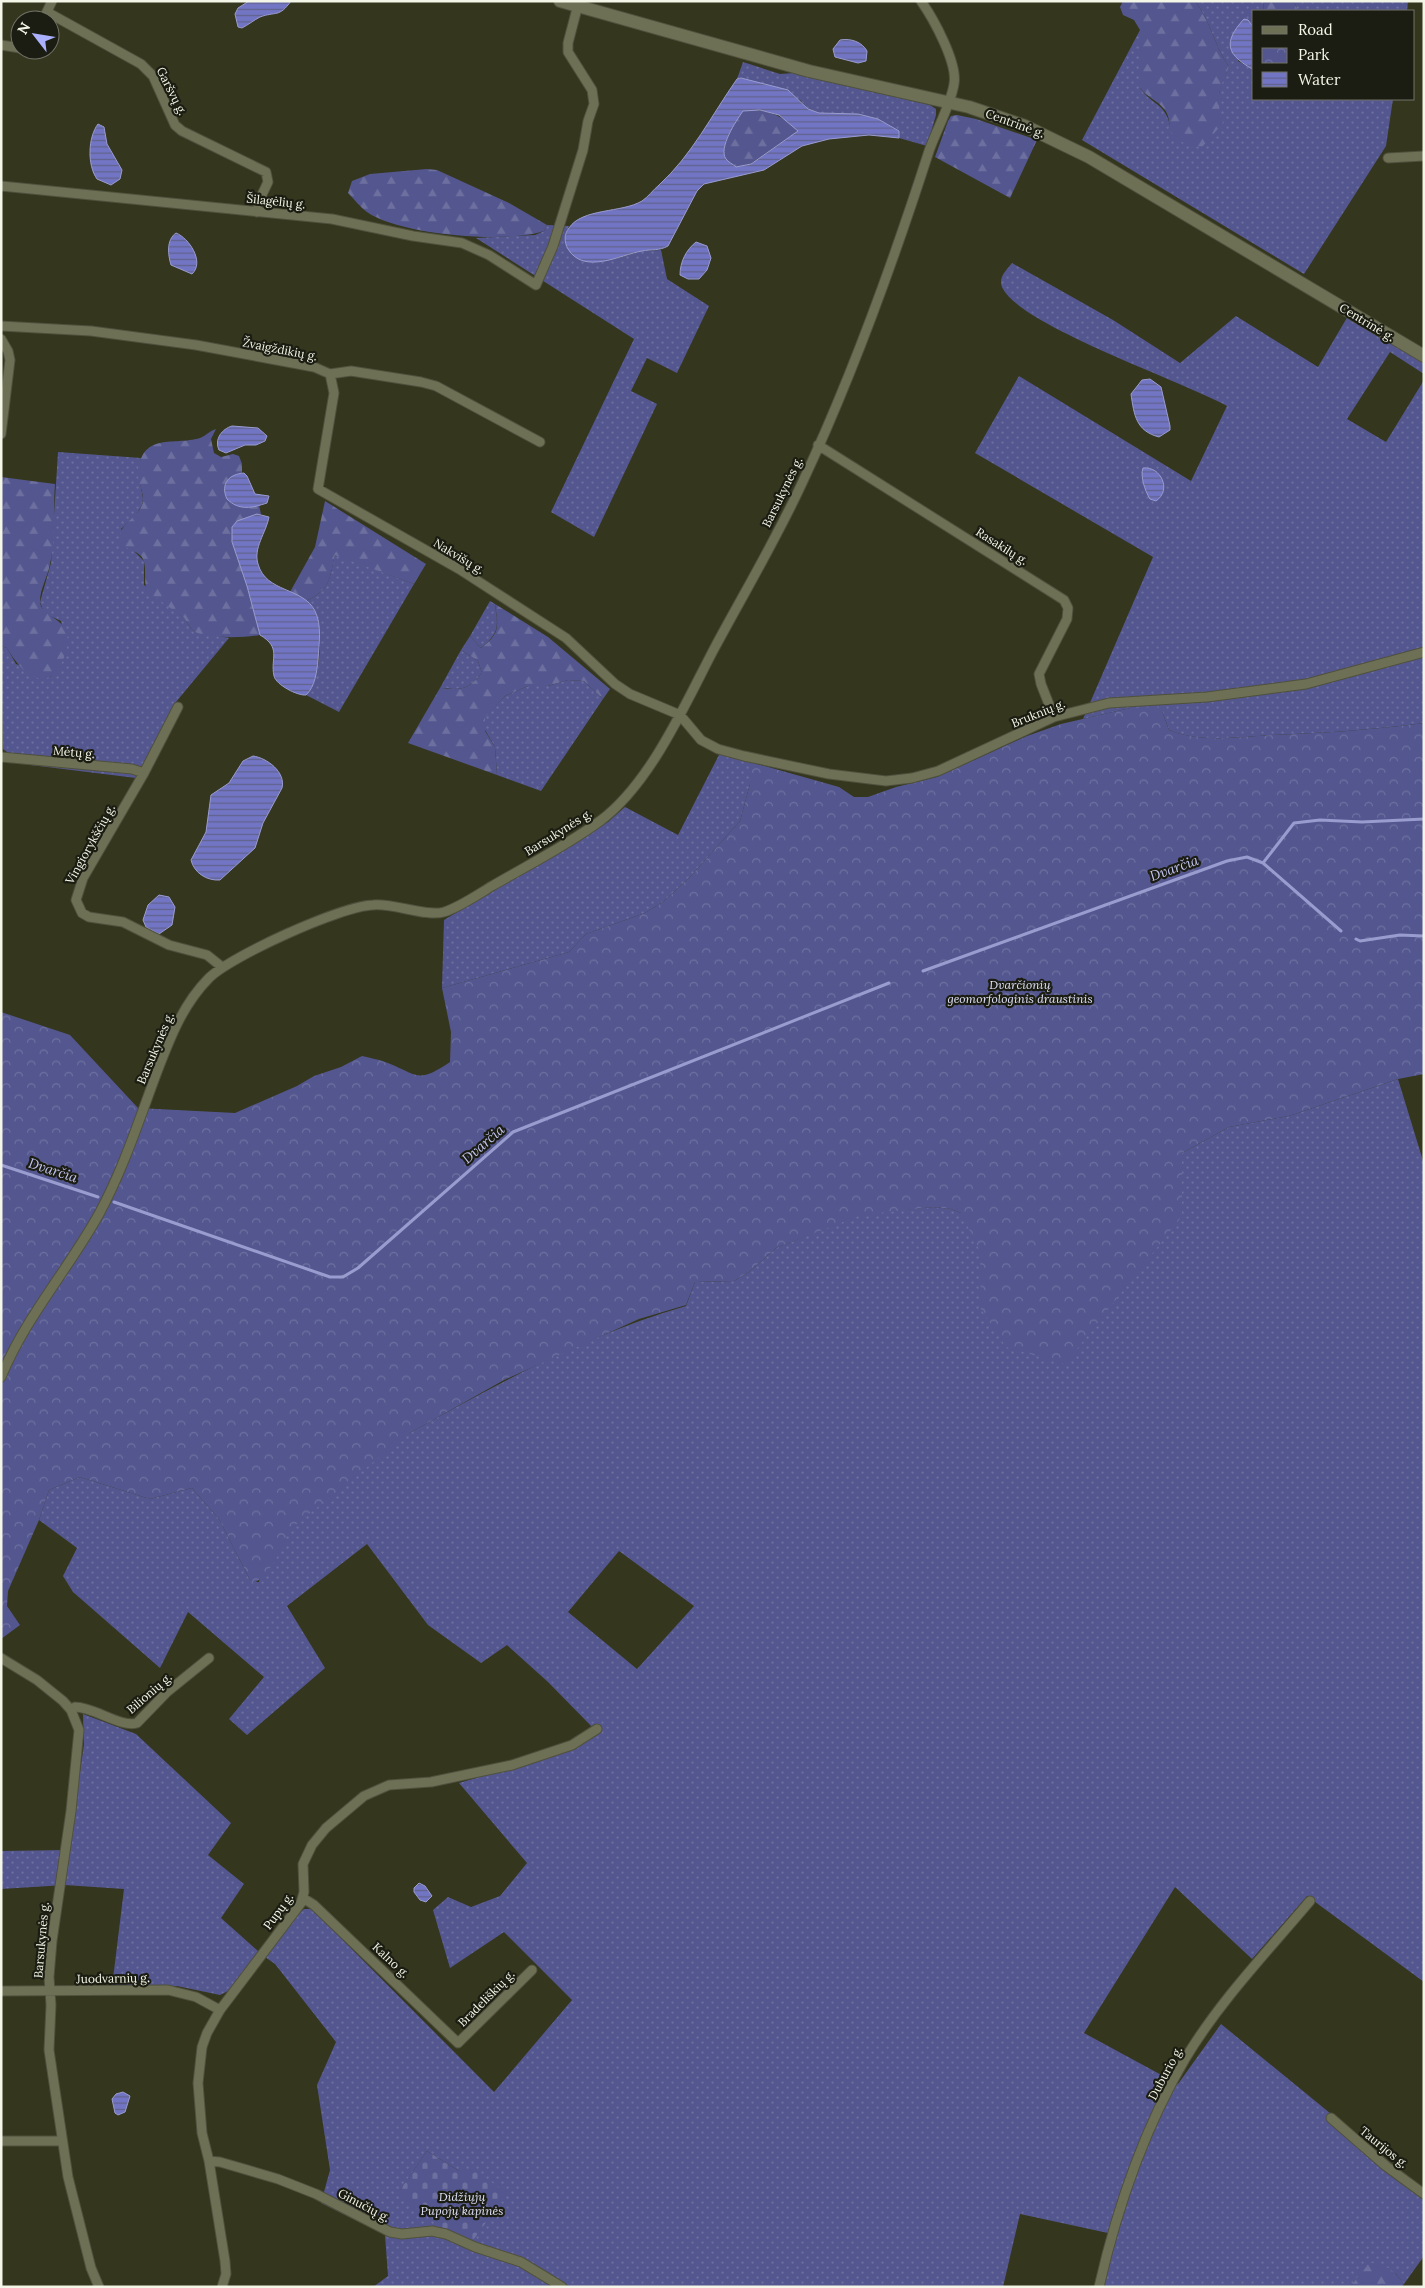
<svg xmlns="http://www.w3.org/2000/svg" width="1425" height="2288" viewBox="0 0 1425 2288" font-family="Lora,serif">
	<style>
		.grass { fill: url(#grass-dots); fill-rule: evenodd }
		.forest { fill: url(#forest-firs) }
		.cemetery { fill: url(#cemetery-stones) }
		.park { fill: url(#park-crowns) }
		.water { fill: url(#water-rules); stroke: #999cce; fill-rule: evenodd }
		.lines { fill: none; stroke-linecap: round; stroke-linejoin: round }
		.stream { stroke: #999cce; stroke-width: 3 }
		.minor-casing { stroke: #50513c; stroke-width: 11 }
		.secondary-casing { stroke: #50513c; stroke-width: 14 }
		.minor { stroke: #6e7056; stroke-width: 9 }
		.secondary { stroke: #6e7056; stroke-width: 12 }
		.labels { text-anchor: middle; dominant-baseline: central; stroke-width: 4.5; stroke-linejoin: round; paint-order: stroke }
		.street-label { font-size: 12px; fill: #f4f6e7; stroke: #1b1c12 }
		.park-label { font-size: 12px; font-style: italic; fill: #dee1f7; stroke: #1b1c12 }
		.water-label { font-size: 14px; font-style: italic; fill: #c2c6f1; stroke: #1b1c12 }
	</style>
	<defs>
		<pattern id="grass-dots" width="8" height="8" patternUnits="userSpaceOnUse" patternTransform="scale(1.25)"><rect width="8" height="8" fill="#54578f"/><path d="M2 2h.1M6 6h.1" fill="none" stroke="#6d709f" stroke-width="1.8" stroke-linecap="round"/></pattern>
		<pattern id="forest-firs" width="22" height="20" patternUnits="userSpaceOnUse" patternTransform="scale(1.25)"><rect width="22" height="20" fill="#54578f"/><path d="M5 1l3.5 6h-7zM16 11l3.5 6h-7z" fill="#6d709f"/></pattern>
		<pattern id="cemetery-stones" width="16" height="16" patternUnits="userSpaceOnUse" patternTransform="scale(1.25)"><rect width="16" height="16" fill="#54578f"/><path d="M2 7V4a2 2 0 0 1 4 0v3zM10 15v-3a2 2 0 0 1 4 0v3z" fill="#6d709f"/></pattern>
		<pattern id="park-crowns" width="20" height="18" patternUnits="userSpaceOnUse" patternTransform="scale(1.25)"><rect width="20" height="18" fill="#54578f"/><path d="M2 6a3 3 0 1 1 6 0M12 15a3 3 0 1 1 6 0" fill="none" stroke="#6d709f"/></pattern>
		<pattern id="water-rules" width="6" height="5" patternUnits="userSpaceOnUse" patternTransform="scale(1.25)"><rect width="6" height="5" fill="#7275c4"/><path d="M0 2.5h6" fill="none" stroke="#60628b"/></pattern>
	</defs>
	<rect width="100%" height="100%" fill="#34361e"/>
	<path class="grass" d="M1195,1H1264L1263,11H1254V28L1248,20L1238,61L1254,70V99H1393L1386,146L1304,274L1082,140L1140,30V88C1155,108 1166,102 1171,130L1217,104L1221,84L1229,67C1215,47 1211,22 1195,1Z
		M1294,1H1408L1407,11H1298Z
		M743,62L780,74L794,73L930,105L936,109V115L927,146L899,138V131L878,119L858,114L819,113L808,109L800,100L741,78L737,79Z
		M547,225L569,226L565,235L615,259L642,251L661,250L667,279L709,306L677,373L647,358L631,391L657,404L594,537L551,512L634,339L476,238L535,235L544,231Z
		M1012,263L1113,320L1180,363L1236,316L1318,367L1348,316L1424,362V374L1390,352L1347,419L1386,442L1424,380V723C1373,730 1322,733 1271,735C1237,737 1200,743 1169,730L1162,711L1130,708L1083,719L1153,557L975,453L1019,376L1191,481L1227,406C1182,381 1024,327 1003,289C997,278 1006,271 1012,263Z
		M58,452L141,458L138,472L143,499L142,505L136,515L121,529L135,552L144,561V585L184,618L193,631L229,638L176,702L136,778L23,764L3,749L1,646L7,648L16,664L50,677C70,656 66,647 61,621L48,615L43,610L40,602L51,563Z
		M335,554L414,584L339,712L306,695C321,683 323,630 316,613C314,607 310,604 306,601C331,589 329,580 335,554Z
		M490,601L495,604C498,627 500,632 481,648L470,636Z
		M461,650L478,661L482,673C468,690 462,690 440,688Z
		M568,680L584,681L603,699L541,791L497,775L495,747L485,730V716L505,696L528,686H548Z
		M720,753L750,762V784L740,821L689,878L663,902L645,913L586,934L569,952L442,988L444,920L608,822L625,807L678,835Z
		M1114,954L408,1434C497,1384 588,1334 686,1306L695,1282L734,1281L749,1272L776,1248L861,1214L933,1207L951,1209L961,1213L1182,1153L1229,1127L1289,1116L1398,1079L1424,1164V1982L1307,1896L1252,1959L1175,1887L1084,2033L1178,2084L1221,2024L1424,2190V2256L1404,2284L1396,2274L1369,2264L1350,2287H1096L1108,2233L1020,2214L1003,2287H373L388,2276L385,2235L321,2203L330,2170L317,2085L336,2042L275,1964L258,1952L230,1990L220,1995L177,1986L112,1987L124,1889L65,1885L1,1889V1851L69,1850L84,1744L83,1714L136,1734L231,1823L208,1855L244,1884L221,1918L258,1951L304,1909H312L494,2092L572,2000L504,1932L450,1968L433,1910L448,1897L471,1907L500,1896L527,1863L459,1783L564,1752L598,1733L548,1682L507,1645L481,1663L428,1625L367,1544L287,1606L325,1668L247,1735L229,1719L264,1677L188,1612L160,1668L73,1592L63,1576L77,1548L39,1520L49,1490L80,1477L150,1499L192,1488L219,1519L249,1578L253,1582H259L275,1491ZM619,1551L694,1606L637,1669L568,1612ZM427,2151L459,2171L399,2193V2192Z"/>
	<path class="forest" d="M1123,1H1195C1211,22 1215,47 1229,67C1219,90 1215,98 1223,123L1202,147C1190,146 1174,142 1170,128C1169,122 1169,114 1164,109C1158,101 1147,97 1140,88V30L1134,20L1123,15L1120,7Z
		M1264,1H1294L1298,11H1263Z
		M743,110C765,109 782,114 798,131L750,164L736,167C733,165 729,162 726,159C718,148 736,121 743,110Z
		M957,115L976,119L1037,140L1010,198L935,157L948,121L951,116Z
		M427,169L437,170L509,203L547,225L544,231C507,244 399,235 367,212C360,207 354,199 348,193L352,181L370,174Z
		M216,429L211,439L214,453L221,457L233,454L239,456L242,464V473L238,474L256,506L259,505L261,514L237,521L232,542L247,586L260,635C243,638 208,639 193,631L184,618L147,591C143,581 148,564 141,556C135,550 126,549 120,543C116,525 136,520 142,505C146,493 136,481 138,470C144,432 173,446 200,438C206,436 209,431 216,429Z
		M1,477L55,484C53,510 56,539 50,564C48,576 40,589 40,601C40,620 76,616 66,651C53,697 24,678 7,648L1,646Z
		M325,501L426,564L414,584L335,555C329,580 331,589 306,601L290,592L315,547Z
		M495,604L548,637L610,689L603,699L584,681L568,680L548,686H528L505,696L485,717V731L495,747L497,775L408,743L440,688C462,690 468,690 482,673L478,661L461,650L470,636L481,648C501,633 498,626 495,604Z
		M1369,2263C1384,2262 1396,2272 1404,2284L1401,2287H1350Z"/>
	<path class="cemetery" d="M427,2151L459,2171L473,2168L507,2194L473,2240L443,2229L398,2193Z"/>
	<path class="park" d="M1157,707L1162,711L1169,730C1201,743 1237,737 1271,735C1322,733 1373,730 1424,723V1074L1398,1079L1289,1116L1229,1127L1182,1153V1216L1065,1364L1006,1347L981,1309L980,1251L961,1213L951,1209L933,1207L861,1215L776,1248L749,1272L734,1281L695,1282L686,1305L639,1319L504,1380L408,1434L288,1531C285,1545 267,1580 253,1583L249,1578L219,1519L192,1488L150,1499L80,1477L49,1490L39,1520L8,1591L7,1606L20,1625L1,1639V1012L70,1035L138,1108L235,1113L297,1086L314,1076L341,1067L362,1056C369,1058 378,1059 385,1062C418,1074 416,1085 450,1062L451,1032L442,988L569,952L586,934L645,913L663,902L689,878L740,821L750,784V762L839,787L854,797H868L896,787L937,777L1027,736L1061,724L1130,708Z"/>
	<path class="water" d="M249,1H291C279,18 276,11 260,17C254,20 248,25 242,28L238,27L235,14L238,8Z
		M1244,19L1248,20L1254,28V70C1227,55 1222,43 1244,19Z
		M840,40C851,38 862,42 867,51L866,61L858,63L835,57L833,49Z
		M741,78L788,90L808,109L819,113L858,114L878,119L899,131V138L869,135L829,139L802,146L764,170L704,184L697,191L668,246C659,251 652,249 642,251C620,255 584,275 568,249C564,242 564,234 569,228C582,208 622,213 642,201C648,197 653,190 659,185C692,155 711,116 737,79ZM760,110L779,115L798,131L751,164L736,167C733,164 728,162 726,159C718,148 736,121 743,111Z
		M98,124L104,127L107,144L122,170L120,179L111,185L97,179C87,165 88,137 98,124Z
		M176,233C189,238 205,262 192,274L171,265C168,255 166,240 176,233Z
		M696,242L707,246L711,258L707,270L699,279H688L680,275C680,262 686,250 696,242Z
		M1150,379L1161,387L1170,426V430L1159,437C1136,431 1134,415 1131,394L1142,380Z
		M232,426L258,428L267,436L265,441L256,445H245L226,453L219,450C214,439 222,429 232,426Z
		M1143,468C1161,466 1172,490 1156,501L1150,499C1145,491 1140,476 1143,468Z
		M244,473L247,476L255,494L269,496L267,503C252,508 239,511 227,499C220,484 229,474 244,473Z
		M257,514L269,517C266,533 253,548 258,564C266,593 303,587 315,611C322,625 319,644 318,660C317,671 315,687 306,695C298,696 276,685 274,676C270,658 282,648 260,635L247,586L232,542V527L237,521Z
		M253,756C267,758 286,772 282,788L263,823L255,848L220,880C207,881 194,873 191,860L206,832L211,795L229,783L243,761Z
		M159,895L169,897L175,907L172,925L159,934L146,927L143,920L148,905Z
		M419,1883L425,1886L432,1896L426,1902L420,1900L414,1892V1888Z
		M123,2092L130,2096L125,2112L118,2115L115,2113L112,2099L116,2094Z"/>
	<g class="lines">
		<path class="stream" d="M1263,863L1341,931
			M1356,939L1360,941L1400,935L1424,936
			M923,971L1227,861L1247,857L1263,863L1294,823L1320,820L1362,822L1424,819
			M1,1165L98,1197
			M114,1202L330,1277H343L358,1268L513,1132L889,983"/>
		<defs>
			<path id="minor" d="M47,12L141,64L153,76L175,125L182,131L266,172L268,182L259,201L257,212
				M43,20L52,1
				M1,45L20,48
				M1388,158L1424,156
				M1,186L332,219L413,236L462,243L489,255L536,285L553,246L583,150L588,121L594,104L592,90L568,52V43L579,1
				M1,326L91,331L196,345L314,367L330,374L351,371L421,382L436,386L540,442
				M1,339L8,351L10,360L1,434
				M330,374L334,393L318,489L459,569L566,638L615,684L630,694L680,715L701,740L718,749L744,756L829,774L886,781L912,778L938,771L1054,717L1109,703L1207,697L1306,684L1424,652
				M818,445L1064,600L1068,608L1067,619L1039,674L1041,684L1054,717
				M178,707L144,773L83,878L76,900L82,913L89,917L123,922L169,945L207,955L222,967
				M1,757L132,769L144,773
				M1,1377C25,1318 68,1270 99,1214C123,1170 139,1120 157,1072C170,1038 183,1004 209,978C231,956 341,906 373,905C394,903 426,917 444,912C460,907 477,895 492,886C528,865 566,846 600,821C651,783 685,704 714,649C744,593 777,538 803,481C853,374 893,263 929,151C936,131 951,104 954,84C958,63 933,18 921,1
				M1,1658L37,1680L63,1701L71,1710L79,1730L71,1811L52,1941L49,1977L51,2005L49,2050L68,2177L91,2268L99,2287
				M71,1710L75,1707C94,1707 121,1728 137,1723L167,1692L209,1658
				M303,1898L314,1905L458,2043L532,1970
				M1,1991L168,1990L196,1997L220,2010
				M1331,2118L1386,2166L1424,2194
				M1,2141H62
				M209,2161L220,2162L278,2179L316,2194L390,2232L402,2234L432,2231L446,2234L475,2247L521,2262L562,2287
				M222,2287L226,2274L225,2261L209,2161L202,2133L198,2083L202,2047L207,2033L220,2010L301,1903L304,1892L303,1864L312,1845L326,1828L364,1796L389,1785L431,1782L512,1765L572,1745L597,1729
				M1099,2287C1117,2208 1144,2129 1185,2059C1219,2002 1267,1952 1310,1901"/>
			<path id="secondary" d="M560,1L809,71L969,107L1025,126L1089,157L1424,356"/>
		</defs>
		<use href="#minor" class="minor-casing"/>
		<use href="#secondary" class="secondary-casing"/>
		<use href="#minor" class="minor"/>
		<use href="#secondary" class="secondary"/>
	</g>
	<g class="labels">
		<g class="street-label">
			<text transform="translate(172 91) rotate(63)">Garšvų g.</text>
			<text transform="translate(1015 123) rotate(20)">Centrinė g.</text>
			<text transform="translate(276 201) rotate(6)">Šilagėlių g.</text>
			<text transform="translate(1367 322) rotate(31)">Centrinė g.</text>
			<text transform="translate(280 349) rotate(11)">Žvaigždikių g.</text>
			<text transform="translate(782 492) rotate(-64)">Barsukynės g.</text>
			<text transform="translate(1002 546) rotate(32)">Rasakilų g.</text>
			<text transform="translate(459 556) rotate(31)">Nakvišų g.</text>
			<text transform="translate(1038 713) rotate(-22)">Bruknių g.</text>
			<text transform="translate(74 752) rotate(5)">Mėtų g.</text>
			<text transform="translate(558 832) rotate(-32)">Barsukynės g.</text>
			<text transform="translate(90 844) rotate(-61)">Vingiorykščių g.</text>
			<text transform="translate(155 1048) rotate(-67)">Barsukynės g.</text>
			<text transform="translate(149 1693) rotate(-41)">Bilionių g.</text>
			<text transform="translate(278 1911) rotate(-54)">Pupų g.</text>
			<text transform="translate(41 1940) rotate(-85)">Barsukynės g.</text>
			<text transform="translate(391 1960) rotate(43)">Kalno g.</text>
			<text transform="translate(113 1978) rotate(-1)">Juodvarnių g.</text>
			<text transform="translate(486 1998) rotate(-45)">Bradeliškių g.</text>
			<text transform="translate(1165 2073) rotate(-62)">Duburio g.</text>
			<text transform="translate(1384 2147) rotate(39)">Taurijos g.</text>
			<text transform="translate(364 2205) rotate(28)">Ginučių g.</text>
		</g>
		<g class="park-label">
			<text x="1020" y="984">Dvarčionių<tspan x="1020" dy="14">geomorfologinis draustinis</tspan></text>
			<text x="462" y="2196">Didžiųjų<tspan x="462" dy="14">Pupojų kapinės</tspan></text>
		</g>
		<g class="water-label">
			<text transform="translate(1174 868) rotate(-20)">Dvarčia</text>
			<text transform="translate(483 1144) rotate(-41)">Dvarčia</text>
			<text transform="translate(53 1170) rotate(18)">Dvarčia</text>
		</g>
	</g>
	<rect width="1425" height="2288" fill="none" stroke="#f4f6e7" stroke-width="5"/>
	<rect x="1252" y="10" width="162" height="90" fill="#1b1c12" stroke="#727367"/>
	<rect x="1262" y="26" width="25" height="8" fill="#6e7056" stroke="#727367"/>
	<text x="1298" y="35" font-size="15" fill="#f4f6e7">Road</text>
	<rect x="1262" y="48" width="25" height="15" fill="url(#park-crowns)" stroke="#727367"/>
	<text x="1298" y="60" font-size="15" fill="#f4f6e7">Park</text>
	<rect x="1262" y="72" width="25" height="15" fill="url(#water-rules)" stroke="#727367"/>
	<text x="1298" y="85" font-size="15" fill="#f4f6e7">Water</text>
	<g transform="translate(35 35) rotate(301)"><circle r="24" fill="#1b1c12" stroke="#727367"/>
	<path d="M0-4L9 19L0 12L-9 19Z" fill="#aab0fb"/>
	<text y="-8" font-size="14" font-weight="bold" text-anchor="middle" fill="#f4f6e7">N</text>
	</g>
</svg>
